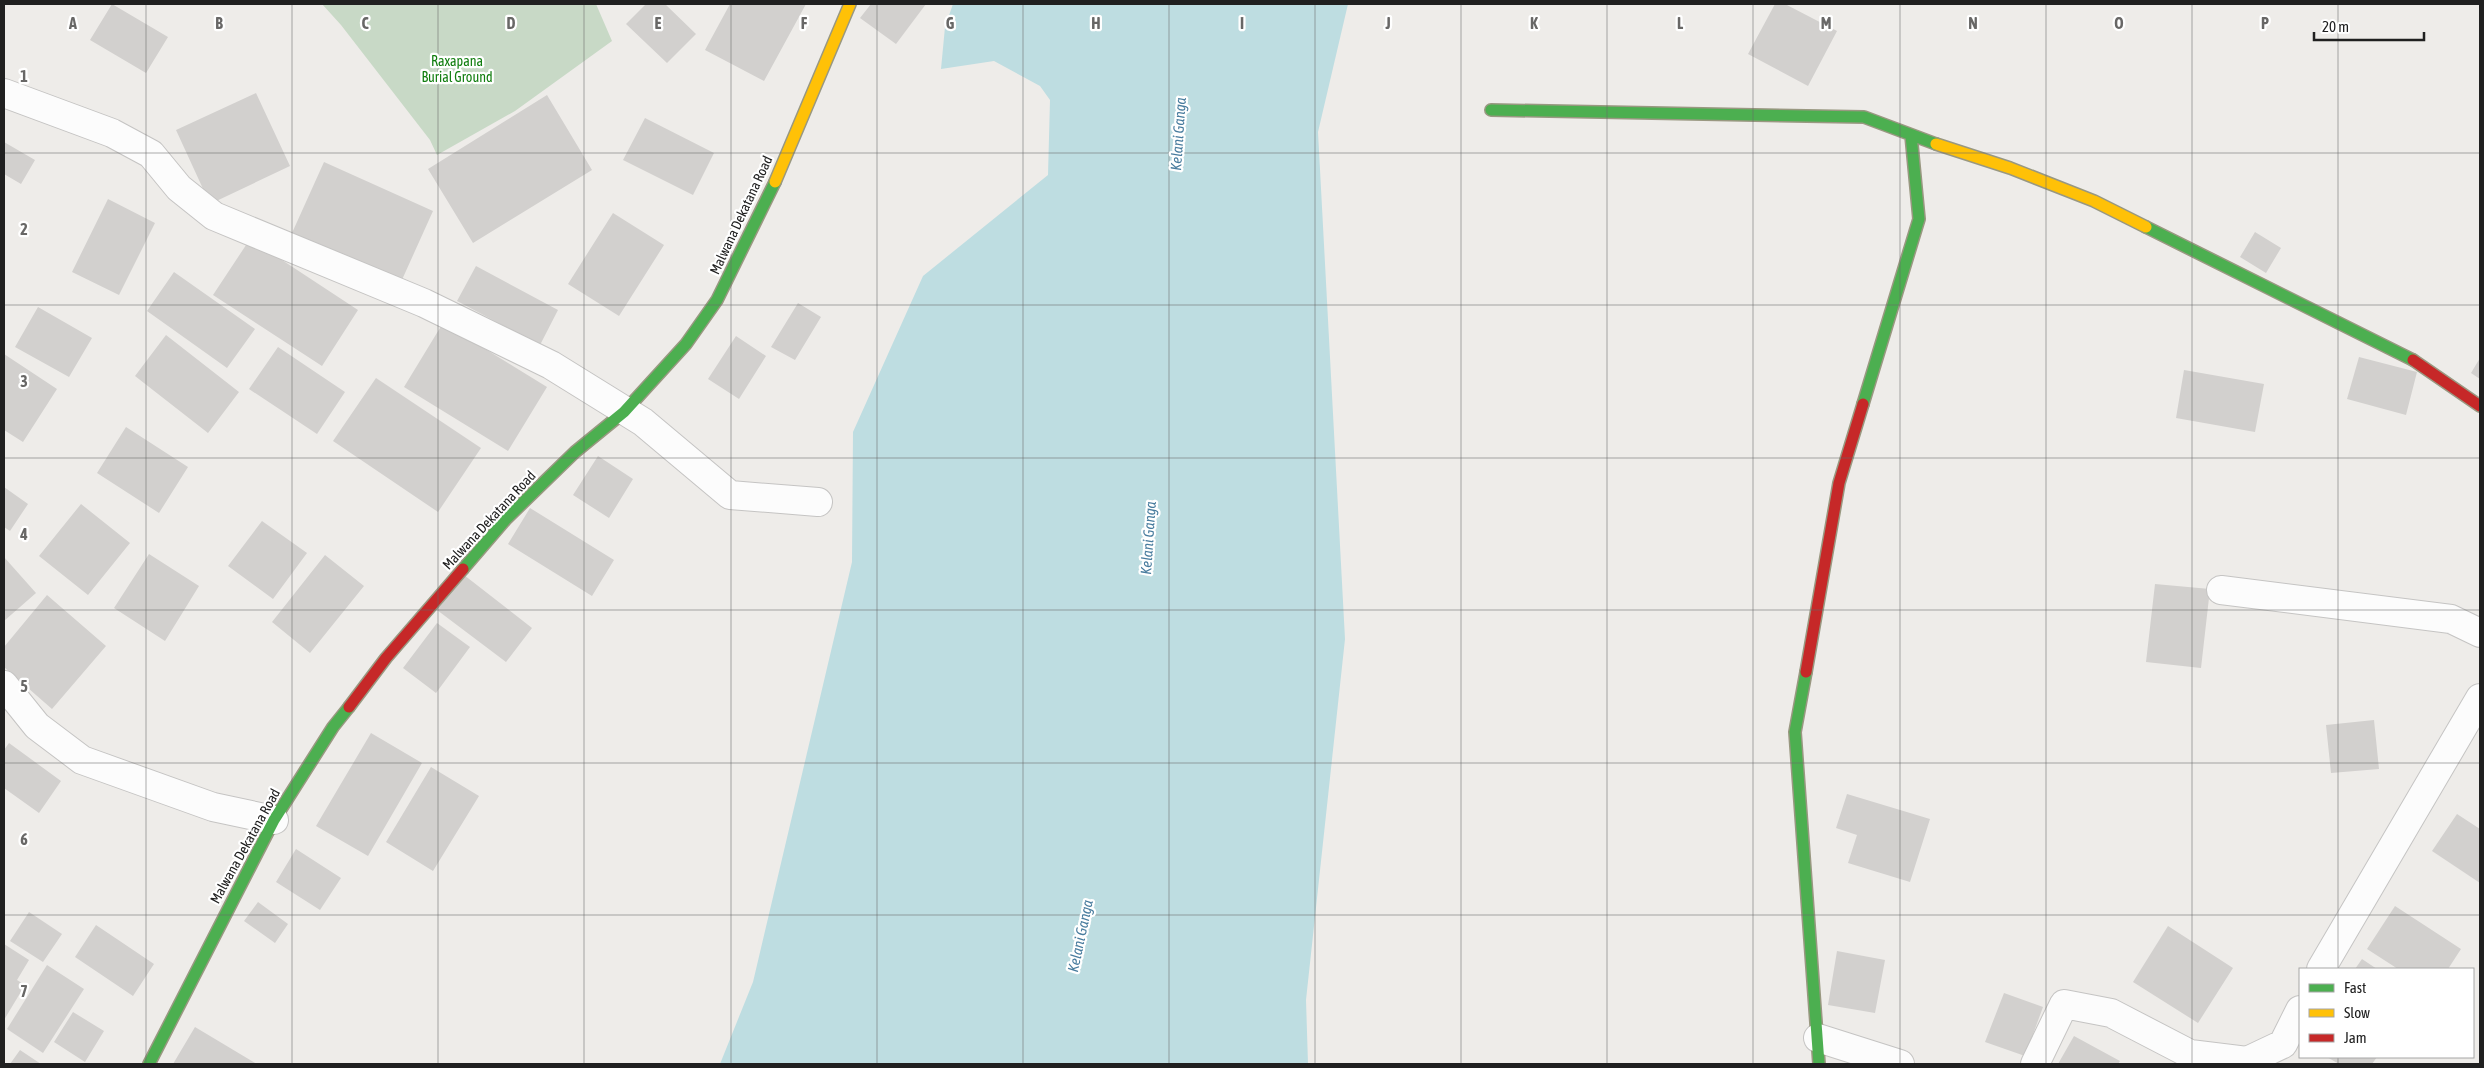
<svg xmlns="http://www.w3.org/2000/svg" width="2484" height="1068" viewBox="0 0 2484 1068" font-family="'Asap Condensed',sans-serif">
	<style>
		.cemetery { fill: #c8d9c6 }
		.water { fill: #bedde1 }
		.building { fill: #d2d0ce }
		.lines { fill: none; stroke-linecap: round; stroke-linejoin: round }
		.street-casing { stroke: #c5c4c3; stroke-width: 30 }
		.fast-casing { stroke: #999881; stroke-width: 14 }
		.slow-casing { stroke: #999881; stroke-width: 14 }
		.jam-casing { stroke: #999881; stroke-width: 14 }
		.street { stroke: #fcfcfc; stroke-width: 28 }
		.fast { stroke: #4caf50; stroke-width: 11 }
		.slow { stroke: #ffc107; stroke-width: 11 }
		.jam { stroke: #c62828; stroke-width: 11 }
		.grid { fill: none; stroke: #686766; stroke-width: 1; stroke-opacity: 0.55 }
		.labels { text-anchor: middle; dominant-baseline: central; stroke-width: 4.5; stroke-linejoin: round; paint-order: stroke }
		.park-label { font-size: 14px; fill: #117e0f; stroke: #fff }
		.street-label { font-size: 14px; fill: #202020; stroke: #fff }
		.water-label { font-size: 15px; font-style: italic; fill: #487c9e; stroke: #fff }
		.grid-label { font-size: 16px; text-anchor: middle; font-weight: bold; fill: #686766; stroke: #fff; stroke-width: 4.5; stroke-linejoin: round; paint-order: stroke }
	</style>
	<rect width="100%" height="100%" fill="#eeece9"/>
	<path class="cemetery" d="M322,4H596L612,41L515,111L437,155L430,140L341,25Z"/>
	<path class="water" d="M953,4H1348L1318,132L1345,639L1306,1000L1308,1064H720L753,982L852,562L853,432L923,276L1048,175L1050,100L1040,86L994,61L941,69L945,27Z"/>
	<path class="building" d="M112,4L168,37L146,73L90,40Z
		M646,4H665L696,34L667,63L626,24Z
		M730,4H806L764,81L705,50Z
		M871,4H926L896,44L860,18Z
		M1775,4H1785L1837,31L1808,86L1748,54Z
		M256,93L290,166L210,204L176,130Z
		M547,95L592,170L473,243L428,169Z
		M645,118L714,153L693,195L623,160Z
		M4,142L35,160L21,184L4,174Z
		M324,162L433,211L401,282L292,233Z
		M108,199L155,223L119,295L72,272Z
		M613,213L664,245L619,316L568,284Z
		M2255,232L2281,248L2266,273L2240,257Z
		M250,239L358,310L322,366L213,295Z
		M476,266L558,310L540,345L457,301Z
		M174,272L255,329L227,368L147,311Z
		M798,303L821,317L795,360L771,347Z
		M38,307L92,338L69,377L15,347Z
		M443,323L547,387L508,451L404,387Z
		M166,335L239,392L208,433L135,376Z
		M736,336L766,356L739,399L708,379Z
		M278,347L345,392L317,434L249,389Z
		M4,354L57,389L23,442L4,430Z
		M2359,357L2417,372L2406,415L2347,399Z
		M2480,358V379L2471,373Z
		M2184,370L2264,384L2255,432L2176,418Z
		M376,378L481,448L438,512L333,441Z
		M126,427L188,467L159,513L97,473Z
		M598,456L633,479L609,518L573,495Z
		M4,487L28,504L10,531L4,527Z
		M81,504L130,543L88,595L39,556Z
		M530,508L614,560L592,596L508,544Z
		M262,521L307,553L273,599L228,566Z
		M149,554L199,586L165,641L114,608Z
		M325,555L364,586L310,653L272,622Z
		M4,557L36,593L4,621Z
		M464,575L532,628L506,662L437,610Z
		M2155,584L2210,589L2201,668L2146,662Z
		M47,595L106,646L52,709L4,667V647Z
		M437,623L470,647L436,693L403,668Z
		M2374,720L2379,769L2331,773L2326,725Z
		M371,733L422,763L368,856L316,826Z
		M9,743L61,781L39,813L4,788V750Z
		M431,767L479,796L433,871L386,842Z
		M1847,794L1930,819L1910,882L1848,863L1857,835L1836,828Z
		M2457,814L2480,829V883L2432,851Z
		M296,849L341,878L320,910L276,882Z
		M258,902L288,924L275,943L244,921Z
		M2395,906L2461,949L2448,969H2398L2367,949Z
		M29,912L62,934L43,962L10,941Z
		M96,925L154,964L133,996L75,957Z
		M2168,926L2233,968L2198,1023L2133,982Z
		M4,944L29,960L17,980L25,985L4,1020Z
		M1837,951L1885,960L1875,1013L1828,1005Z
		M2362,959L2377,969H2355Z
		M47,965L84,989L43,1053L7,1029Z
		M2004,993L2043,1007L2025,1056L1985,1042Z
		M73,1012L104,1031L85,1062L54,1042Z
		M195,1027L257,1064H173Z
		M2074,1036L2120,1061L2118,1064H2058Z
		M20,1050L41,1064H10Z
		M2327,1057H2377L2372,1064H2339Z"/>
	<g class="lines">
		<defs>
			<path id="street" d="M4,93L112,133L151,154L179,188L214,216L424,303L551,365L643,422L730,495L818,502
				M2221,590L2451,619L2480,633
				M4,685L37,726L82,760L213,807L274,820
				M2321,969L2480,698
				M1818,1038L1900,1064
				M2035,1064L2064,1004L2111,1013L2190,1054L2247,1061L2283,1044L2300,1010"/>
			<path id="fast" d="M1491,110L1864,117L1936,144
				M2146,227L2413,360
				M1863,404L1919,219L1911,135
				M463,569L506,519L575,452L624,412L686,344L717,300L775,182
				M1806,672L1795,732L1819,1064
				M149,1064L274,820L333,727L349,707"/>
			<path id="slow" d="M1936,144L2010,168L2094,201L2146,227
				M775,182L850,4"/>
			<path id="jam" d="M2413,360L2480,406
				M1806,672L1839,483L1863,404
				M349,707L386,658L463,569"/>
		</defs>
		<use href="#street" class="street-casing"/>
		<use href="#fast" class="fast-casing"/>
		<use href="#slow" class="slow-casing"/>
		<use href="#jam" class="jam-casing"/>
		<use href="#street" class="street"/>
		<use href="#fast" class="fast"/>
		<use href="#slow" class="slow"/>
		<use href="#jam" class="jam"/>
	</g>
	<path class="grid" d="M146,4V1064M292,4V1064M438,4V1064M584,4V1064M731,4V1064M877,4V1064M1023,4V1064M1169,4V1064M1315,4V1064M1461,4V1064M1607,4V1064M1753,4V1064M1900,4V1064M2046,4V1064M2192,4V1064M2338,4V969M4,153H2480M4,305H2480M4,458H2480M4,610H2480M4,763H2480M4,915H2480M2338,1057V1064"/>
	<g class="labels">
		<g class="park-label">
			<text x="457" y="61">Raxapana<tspan x="457" dy="16">Burial Ground</tspan></text>
		</g>
		<g class="street-label">
			<text transform="translate(741 215) rotate(-65)">Malwana Dekatana Road</text>
			<text transform="translate(489 520) rotate(-47)">Malwana Dekatana Road</text>
			<text transform="translate(245 846) rotate(-61)">Malwana Dekatana Road</text>
		</g>
		<g class="water-label">
			<text transform="translate(1178 134) rotate(-86)">Kelani Ganga</text>
			<text transform="translate(1148 538) rotate(-86)">Kelani Ganga</text>
			<text transform="translate(1080 936) rotate(-78)">Kelani Ganga</text>
		</g>
	</g>
	<g class="grid-label">
		<text x="73" y="29">A</text>
		<text x="219" y="29">B</text>
		<text x="365" y="29">C</text>
		<text x="511" y="29">D</text>
		<text x="658" y="29">E</text>
		<text x="804" y="29">F</text>
		<text x="950" y="29">G</text>
		<text x="1096" y="29">H</text>
		<text x="1242" y="29">I</text>
		<text x="1388" y="29">J</text>
		<text x="1534" y="29">K</text>
		<text x="1680" y="29">L</text>
		<text x="1826" y="29">M</text>
		<text x="1973" y="29">N</text>
		<text x="2119" y="29">O</text>
		<text x="2265" y="29">P</text>
		<text x="24" y="82">1</text>
		<text x="24" y="235">2</text>
		<text x="24" y="387">3</text>
		<text x="24" y="540">4</text>
		<text x="24" y="692">5</text>
		<text x="24" y="845">6</text>
		<text x="24" y="997">7</text>
	</g>
	<rect width="2484" height="1068" fill="none" stroke="#202020" stroke-width="10"/>
	<rect x="2299" y="968" width="175" height="90" fill="#ffffff" stroke="#a6a6a6"/>
	<rect x="2309" y="984" width="25" height="8" fill="#4caf50" stroke="#a6a6a6"/>
	<text x="2344" y="993" font-size="15" fill="#202020">Fast</text>
	<rect x="2309" y="1009" width="25" height="8" fill="#ffc107" stroke="#a6a6a6"/>
	<text x="2344" y="1018" font-size="15" fill="#202020">Slow</text>
	<rect x="2309" y="1034" width="25" height="8" fill="#c62828" stroke="#a6a6a6"/>
	<text x="2344" y="1043" font-size="15" fill="#202020">Jam</text>
	<path d="M2314 32v8h110v-8" fill="none" stroke="#202020" stroke-width="2.5"/>
	<text x="2322" y="32" font-size="15" fill="#202020" stroke="#ffffff" stroke-width="4" paint-order="stroke">20 m</text>
</svg>
